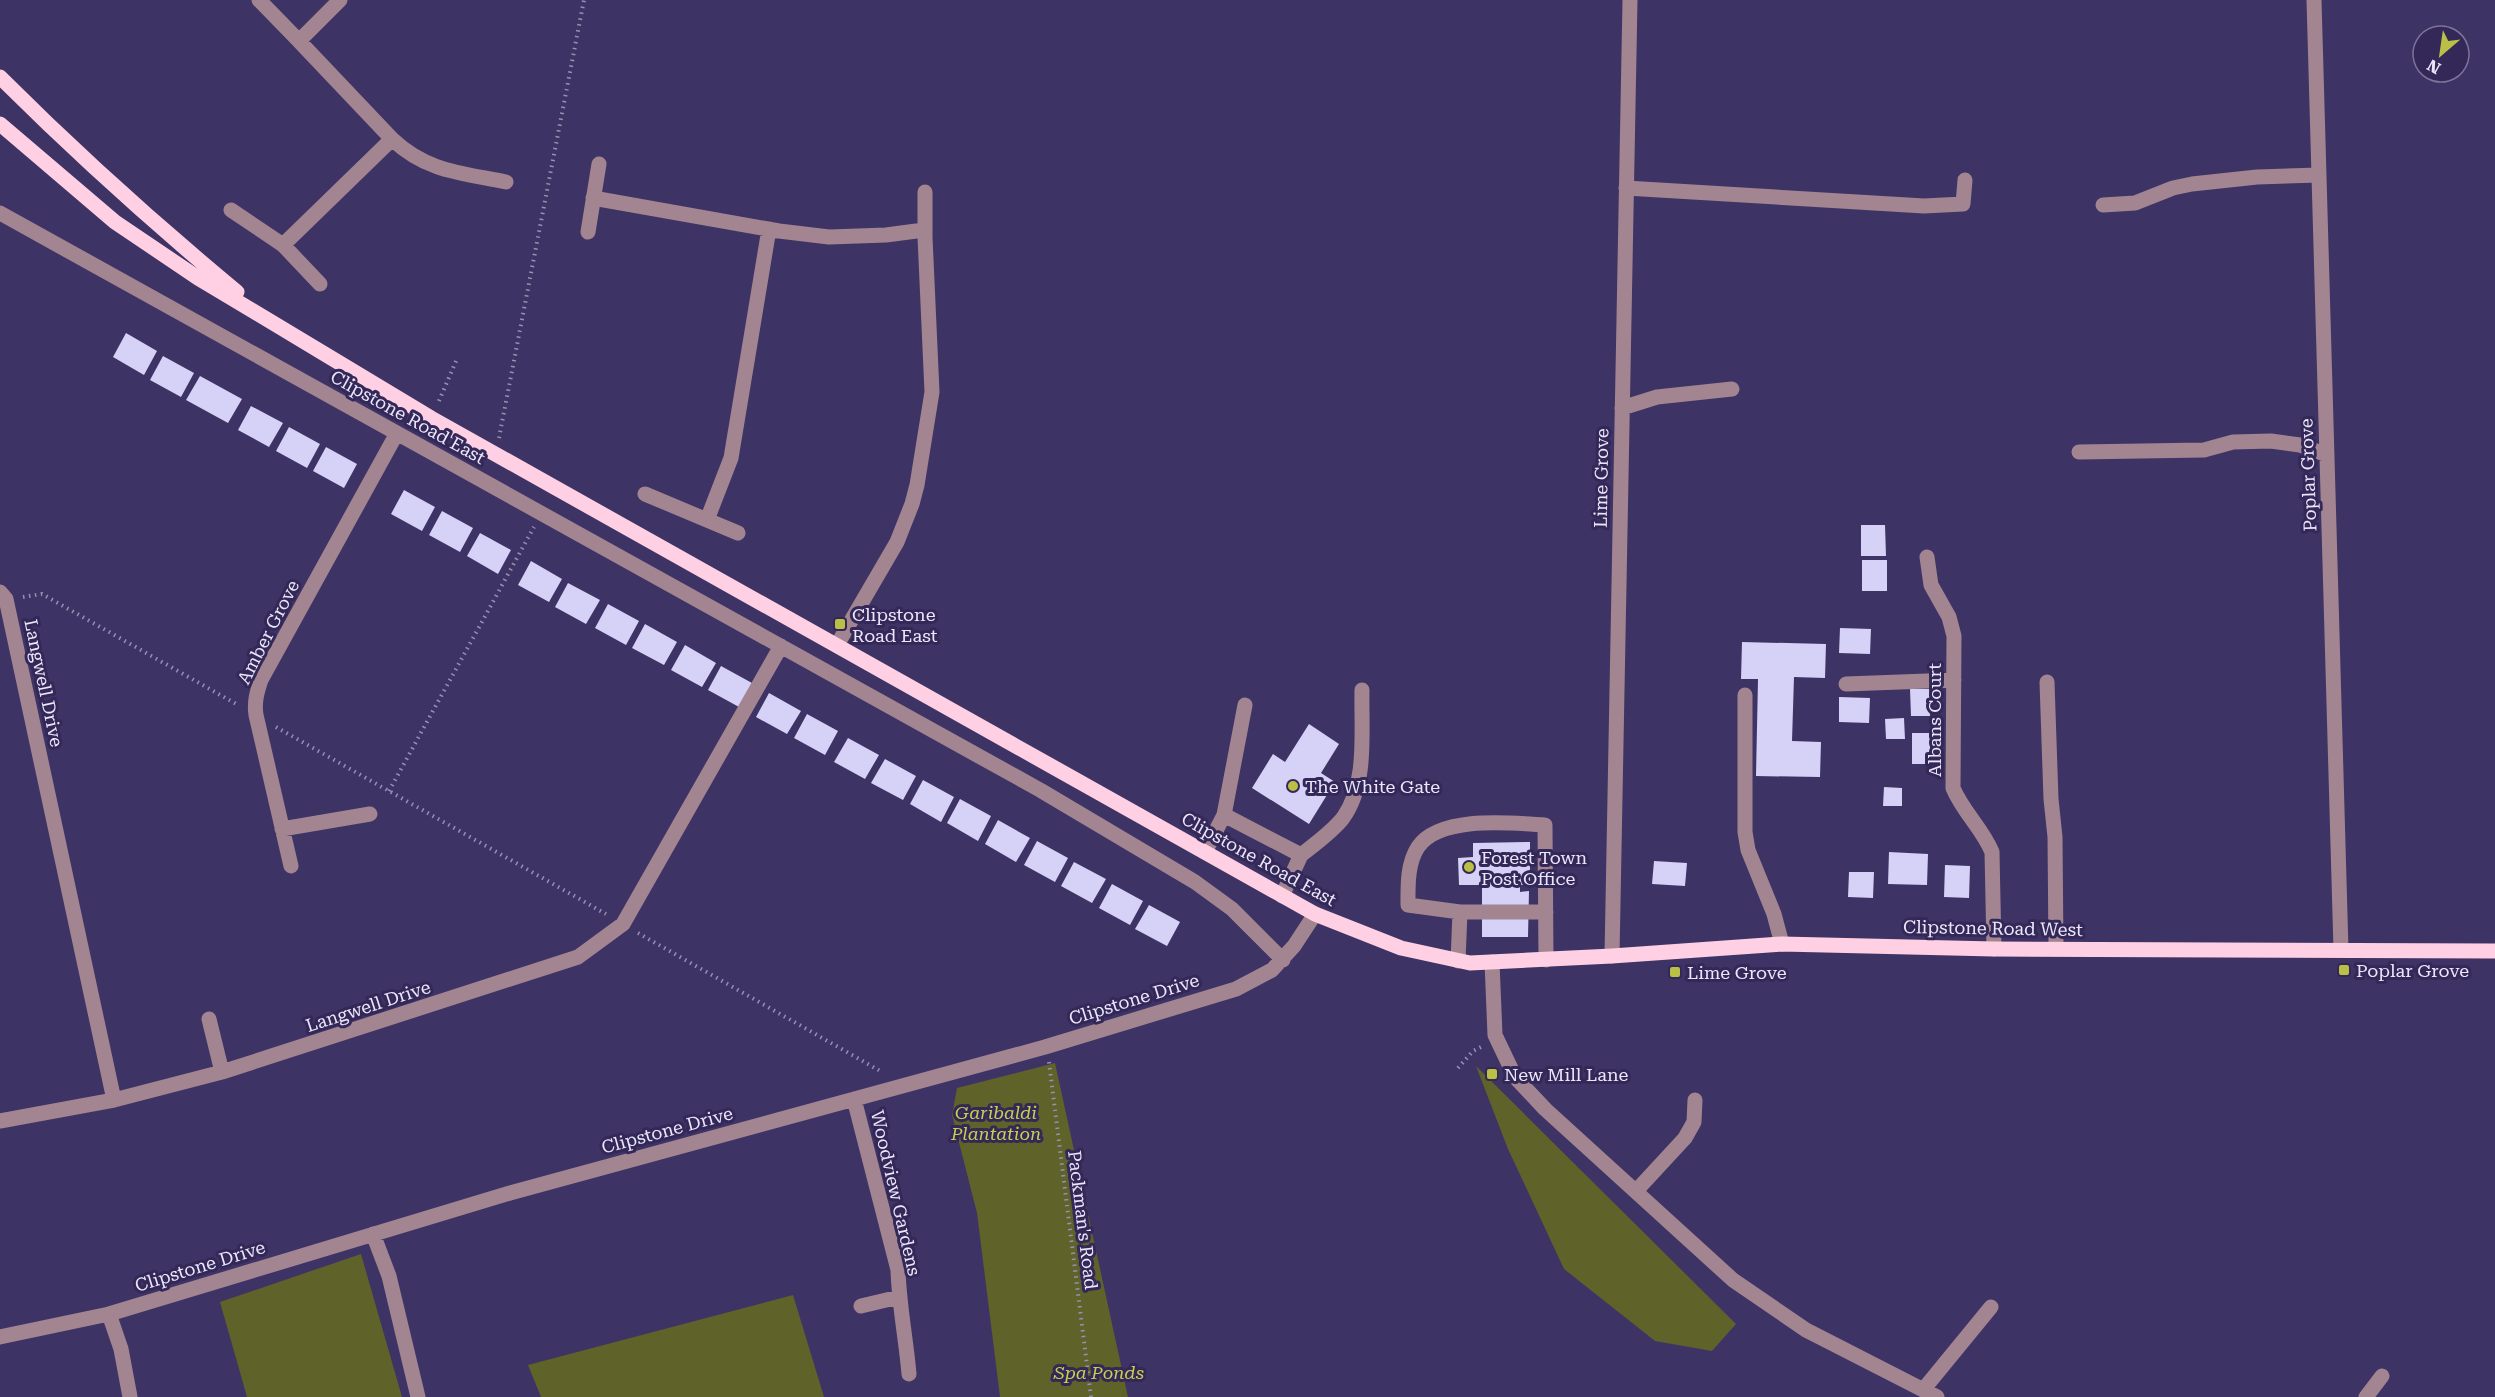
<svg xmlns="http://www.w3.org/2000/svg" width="2495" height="1397" viewBox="0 0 2495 1397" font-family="'Roboto Serif',serif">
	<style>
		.green { fill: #5f6229 }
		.building { fill: #d6d1f6 }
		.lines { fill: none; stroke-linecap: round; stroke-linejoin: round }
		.path { stroke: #9790b2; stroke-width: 4; stroke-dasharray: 1.5 4.5; stroke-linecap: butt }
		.minor { stroke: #a28591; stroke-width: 15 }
		.major { stroke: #ffd0e3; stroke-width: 15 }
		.poi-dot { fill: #bac045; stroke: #342859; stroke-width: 2 }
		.labels { text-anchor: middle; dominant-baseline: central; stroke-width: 6; stroke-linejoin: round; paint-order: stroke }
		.street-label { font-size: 18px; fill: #eae7fa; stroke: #342859 }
		.poi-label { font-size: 18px; fill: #eae7fa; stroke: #342859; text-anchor: start }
		.park-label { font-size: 18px; font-style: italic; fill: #c9cf50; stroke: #342859 }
	</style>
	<rect width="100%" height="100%" fill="#3e3365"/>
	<path class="green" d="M1055,1063L1128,1397H1000L977,1213L952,1115L957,1088Z
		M1476,1066L1736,1324L1712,1351L1655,1341L1564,1269L1508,1149Z
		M361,1254L402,1397H247L220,1302Z
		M793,1295L824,1397H541L528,1365Z"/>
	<path class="building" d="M126,333L157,351L144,375L113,357Z
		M163,356L194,373L181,397L150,380Z
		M200,376L242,399L228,423L186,400Z
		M251,406L283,423L269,447L238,430Z
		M289,427L320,444L307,468L276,451Z
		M326,447L357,464L344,488L313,471Z
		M404,490L435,507L422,531L391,514Z
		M442,511L473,528L460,552L429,535Z
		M1861,525H1885L1886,556H1861Z
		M480,533L511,550L498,574L467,556Z
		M1862,560H1887V591H1862Z
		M531,561L562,579L549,602L518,585Z
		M568,583L600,600L586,624L555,607Z
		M608,604L639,621L626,645L595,628Z
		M645,624L677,642L664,665L632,648Z
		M1840,628L1871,629L1870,654L1839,653Z
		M1742,642L1826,644L1825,678L1794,677L1792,741L1821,742L1820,777L1756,776L1758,679H1741Z
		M685,645L716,663L702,687L671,670Z
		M721,666L752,683L739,707L708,690Z
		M1910,689H1929L1930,716H1911Z
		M769,693L801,711L787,734L756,717Z
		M1839,697L1870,698L1869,723L1839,722Z
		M807,714L838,731L825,755L794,738Z
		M1904,718L1905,739H1886L1885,719Z
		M1309,724L1339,744L1321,773L1335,782L1309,824L1252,788L1273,754L1285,762Z
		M1912,733H1930V764H1912Z
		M848,738L879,755L865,779L834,762Z
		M885,759L916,776L903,800L871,783Z
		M923,780L954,797L941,822L910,804Z
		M1884,787L1902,788V806H1883Z
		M960,799L991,816L978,841L947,823Z
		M998,820L1030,838L1016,862L985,844Z
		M1037,841L1068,858L1055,882L1024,865Z
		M1530,842V884L1520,885V892L1529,891L1528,937H1482V885H1459L1458,858L1473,857V843Z
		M1889,852L1928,854L1927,885L1888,884Z
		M1654,861L1687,863L1685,886L1652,884Z
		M1074,862L1106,879L1092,903L1061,886Z
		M1945,865L1970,866L1969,898L1944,897Z
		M1849,872H1874L1873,898L1848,897Z
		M1112,884L1143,901L1130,925L1099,908Z
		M1149,905L1180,922L1167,946L1135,929Z"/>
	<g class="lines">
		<path class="path" d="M439,401L456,361
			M499,438L584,0
			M23,597L42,594L238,705
			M276,727L606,914
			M389,791L534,527
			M638,933L882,1072
			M1049,1062L1091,1397
			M1458,1068L1473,1051L1483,1046"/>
		<path class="minor" d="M259,0L299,41L340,0
			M2314,0L2341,950
			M392,139C427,172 462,173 506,182
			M1626,188L1924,206L1963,204L1965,180
			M593,198L779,231L829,237L886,235L924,230
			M2103,205L2135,203L2173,188L2192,184L2257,177L2319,175
			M231,210L283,245L320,284
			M0,213L1040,790L1195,882L1232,909L1283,960
			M588,232L599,164
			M283,245L392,139L299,41
			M1622,408L1657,397L1732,389
			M2079,452L2204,450L2233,442L2271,441L2300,445L2327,455
			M645,494L738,533
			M707,520L731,458L769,229
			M1927,557L1931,585L1949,617L1954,636L1953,788C1963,812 1982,828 1992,852L1994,949
			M0,592L6,599L114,1100
			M837,645L897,542L912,504L917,485L932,392L925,237V192
			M2047,682L2051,799L2055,837L2056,949
			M1846,684L1954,680
			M1745,695V832L1748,850L1774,914L1782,944
			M1224,815L1245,705
			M282,829L370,814
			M1205,852L1224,815L1301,855L1282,896
			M1301,855C1315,844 1332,832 1343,818C1368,783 1361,731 1362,690
			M291,866L256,715C254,702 257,692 261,680L397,433
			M1546,912H1460L1408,905C1408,886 1407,864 1418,847C1440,815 1512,823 1545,825L1546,960
			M1612,956L1630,0
			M1458,961L1460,912
			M1492,962L1495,1035L1515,1077L1545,1109L1733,1280L1806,1330L1937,1397
			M209,1019L222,1072
			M854,1099L898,1270C899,1305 906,1339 909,1374
			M0,1121L114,1100L222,1072L578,957L623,924L781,646
			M1636,1191L1685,1138L1694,1122L1695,1100
			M373,1234L389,1276L418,1397
			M861,1306L899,1297
			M109,1314L121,1349L130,1397
			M0,1337L109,1314L510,1193L1045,1047L1236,989L1272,970L1294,946L1315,914
			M1923,1390L1991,1307
			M2366,1397L2382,1376"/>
		<path class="major" d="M0,77C76,153 155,224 237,292
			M0,124L115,222L198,278L323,353L431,418L1315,914L1401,948L1470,963L1612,956L1782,944L1994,949L2495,951"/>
	</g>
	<g class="poi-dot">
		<rect x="834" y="618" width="12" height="12" rx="3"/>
		<circle cx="1293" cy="786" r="6"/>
		<circle cx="1469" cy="867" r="6"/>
		<rect x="2338" y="964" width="12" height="12" rx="3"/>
		<rect x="1669" y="966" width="12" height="12" rx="3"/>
		<rect x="1486" y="1068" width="12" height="12" rx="3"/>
	</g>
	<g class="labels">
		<g class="street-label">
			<text transform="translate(408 417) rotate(29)">Clipstone Road East</text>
			<text transform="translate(2308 475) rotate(-92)">Poplar Grove</text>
			<text transform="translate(1601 478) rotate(-89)">Lime Grove</text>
			<text transform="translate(268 632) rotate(-63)">Amber Grove</text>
			<text transform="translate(44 683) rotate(78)">Langwell Drive</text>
			<text transform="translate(1934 720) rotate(-90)">Albans Court</text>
			<text transform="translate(1259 859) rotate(29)">Clipstone Road East</text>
			<text transform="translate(1993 928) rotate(1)">Clipstone Road West</text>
			<text transform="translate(1134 999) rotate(-17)">Clipstone Drive</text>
			<text transform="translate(368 1006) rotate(-18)">Langwell Drive</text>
			<text transform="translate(667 1130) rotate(-15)">Clipstone Drive</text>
			<text transform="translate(896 1193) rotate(77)">Woodview Gardens</text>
			<text transform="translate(1083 1220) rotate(83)">Packman's Road</text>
			<text transform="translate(200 1266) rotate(-17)">Clipstone Drive</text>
		</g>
		<g class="poi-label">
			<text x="852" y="614">Clipstone<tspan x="852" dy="21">Road East</tspan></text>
			<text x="1305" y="786">The White Gate</text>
			<text x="1481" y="857">Forest Town<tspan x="1481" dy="21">Post Office</tspan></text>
			<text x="2356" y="970">Poplar Grove</text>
			<text x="1687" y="972">Lime Grove</text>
			<text x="1504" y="1074">New Mill Lane</text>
		</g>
		<g class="park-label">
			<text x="996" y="1112">Garibaldi<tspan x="996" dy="21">Plantation</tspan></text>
			<text x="1099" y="1372">Spa Ponds</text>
		</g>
	</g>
	<g transform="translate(2441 54) rotate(209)"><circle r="28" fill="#342859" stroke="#7d7499" stroke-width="1.5"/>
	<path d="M0-4.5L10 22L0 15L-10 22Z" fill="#bac045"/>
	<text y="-9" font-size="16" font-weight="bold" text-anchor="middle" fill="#eae7fa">N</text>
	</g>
</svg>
